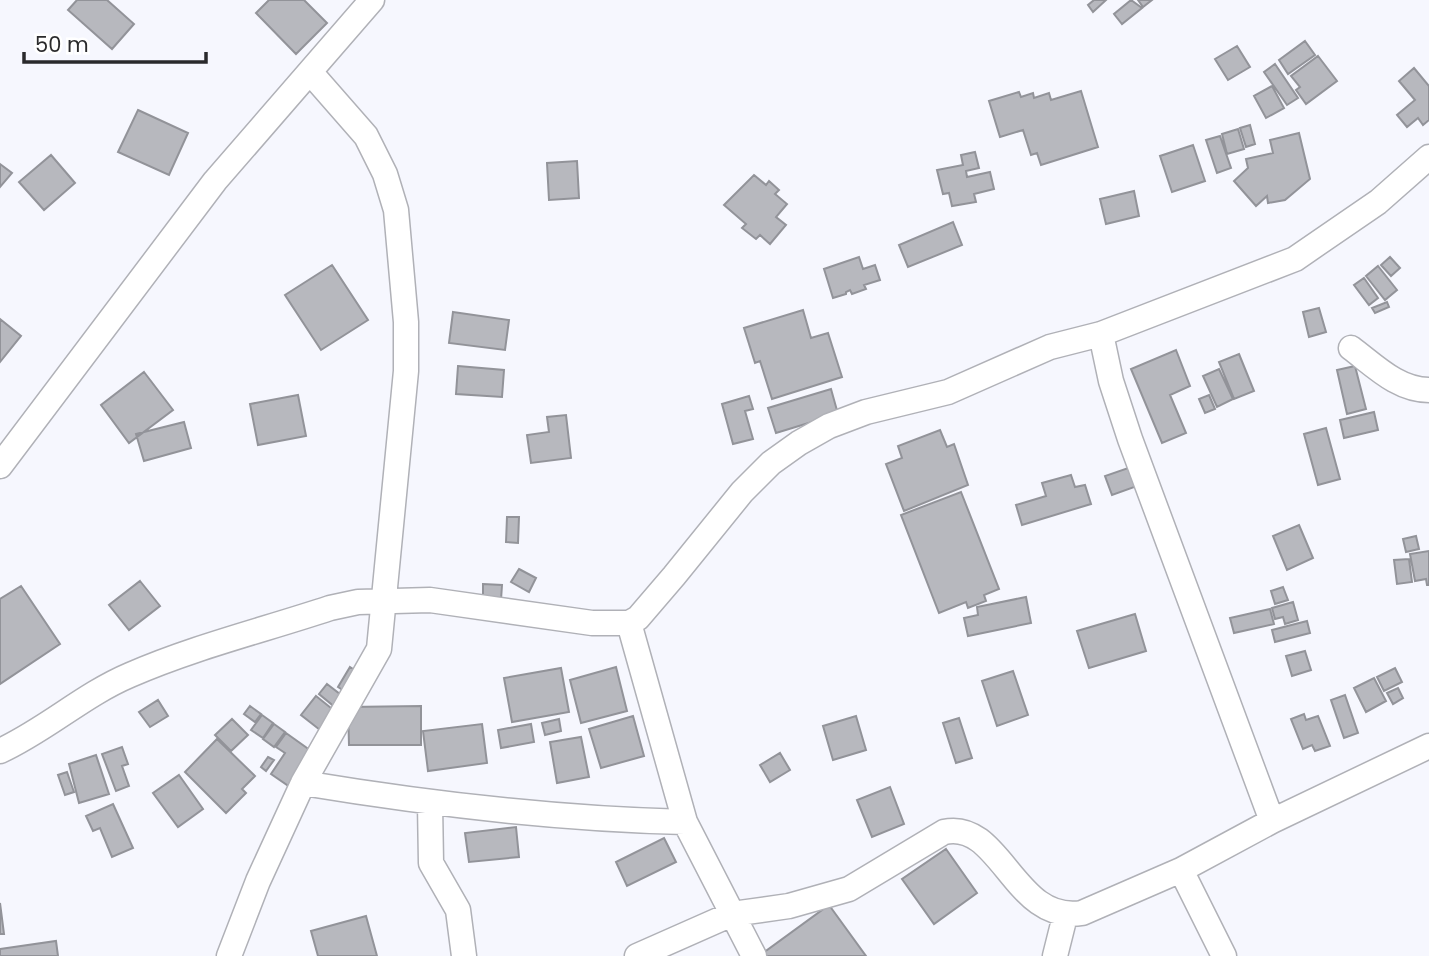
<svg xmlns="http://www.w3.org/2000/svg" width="1429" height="956" viewBox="0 0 1429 956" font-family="Poppins,sans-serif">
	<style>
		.building { fill: #b7b8be; stroke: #929399; stroke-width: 2 }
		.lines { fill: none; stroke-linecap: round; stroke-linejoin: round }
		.minor-casing { stroke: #b0b1b7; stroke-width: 27 }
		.minor { stroke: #fff; stroke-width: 24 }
	</style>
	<rect width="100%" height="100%" fill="#f6f7fe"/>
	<path class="building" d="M77,0H107L134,24L112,49L68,10Z
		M269,0H304L327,23L296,54L256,13Z
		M1094,0H1106L1093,12L1088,5Z
		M1131,0L1142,8L1122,24L1114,14Z
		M1138,0H1152L1143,7Z
		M1305,41L1315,55L1288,74L1279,60Z
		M1237,46L1250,67L1228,80L1215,59Z
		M1318,56L1337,81L1306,104L1296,90L1300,87L1291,76Z
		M1275,64L1298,98L1287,105L1264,72Z
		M1414,68L1429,86V120L1423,125L1418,118L1407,127L1397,115L1415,100L1399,81Z
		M1272,86L1284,108L1266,118L1254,96Z
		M1081,91L1098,147L1041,165L1037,153L1031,155L1023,130L1000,137L989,101L1019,92L1021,97L1033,93L1034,98L1049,93L1051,100Z
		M138,110L188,133L169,175L118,152Z
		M1250,125L1255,144L1246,147L1240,128Z
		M1238,129L1244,149L1227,154L1222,134Z
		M1299,133L1310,179L1285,200L1268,203L1267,196L1256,206L1234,181L1248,168L1246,159L1273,153L1270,140Z
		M1220,136L1231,168L1217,173L1206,140Z
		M1193,145L1205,181L1172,192L1160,156Z
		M975,152L979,168L966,171L967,177L990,172L994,189L974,194L976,202L952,206L949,193L943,194L937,170L963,165L961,155Z
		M51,155L75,183L44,210L19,182Z
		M577,161L579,198L549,200L547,163Z
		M0,164L12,173L0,187Z
		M754,175L766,185L769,181L779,190L775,194L787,204L776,217L786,225L770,244L760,235L756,239L742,228L746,224L724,205Z
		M1134,191L1139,216L1106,224L1100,199Z
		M953,222L962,245L908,267L899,245Z
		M859,257L863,269L875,265L880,280L864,285L866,289L852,294L850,290L846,292V294L833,298L824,269Z
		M1390,257L1400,268L1391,276L1381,265Z
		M332,265L368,320L321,350L285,295Z
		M1378,266L1397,290L1385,300L1366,276Z
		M1364,278L1378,298L1369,305L1354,285Z
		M1387,302L1389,307L1375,313L1372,308Z
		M1319,308L1326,332L1309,337L1303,312Z
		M803,310L811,338L828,333L842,377L772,399L760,361L755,363L744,328Z
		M453,312L509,320L505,350L449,343Z
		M0,319L21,336L0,362Z
		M1176,350L1190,386L1170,395L1186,433L1162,443L1131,369Z
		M1239,354L1254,391L1234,399L1219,362Z
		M458,366L504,370L502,397L456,394Z
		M1355,366L1366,409L1347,414L1337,370Z
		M1219,369L1233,399L1217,407L1203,376Z
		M144,372L173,410L129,443L101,405Z
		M831,389L838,414L776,433L768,408Z
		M298,395L306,436L258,445L250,404Z
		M1209,395L1215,409L1205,413L1199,399Z
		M749,396L753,409L745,411L753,439L733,444L722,404Z
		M1374,412L1378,430L1344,438L1340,420Z
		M566,415L571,458L531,463L527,435L549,432L547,417Z
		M184,422L191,448L144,461L136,434Z
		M1326,428L1340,479L1318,485L1304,434Z
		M940,430L947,447L954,444L968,485L904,511L886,464L902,458L898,446Z
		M1134,466L1140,485L1112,495L1105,476Z
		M1071,475L1075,487L1085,485L1091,504L1022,525L1016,505L1046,496L1042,483Z
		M961,492L999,589L984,595L986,601L968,608L966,602L939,613L901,515Z
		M507,517H519L518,543L506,542Z
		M1299,525L1313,558L1287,570L1273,536Z
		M1416,536L1419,549L1406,552L1403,539Z
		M1429,551V585H1427L1426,579L1415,581L1410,554Z
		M1409,559L1412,582L1397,584L1394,560Z
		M519,569L536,578L529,592L511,582Z
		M140,581L160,606L129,630L109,605Z
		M483,584L502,585L501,600H483Z
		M21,586L60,644L0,684V599Z
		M1283,587L1288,600L1275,604L1271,591Z
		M1026,597L1031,623L968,636L964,618L978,615L977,607Z
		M1293,602L1298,620L1285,624L1283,617L1275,619L1272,608Z
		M1270,609L1274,624L1234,633L1230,618Z
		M1135,614L1146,651L1089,668L1077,631Z
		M1307,621L1310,633L1275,642L1272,630Z
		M1305,651L1311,670L1292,676L1286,656Z
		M350,667L361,674L349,694L338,687Z
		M616,667L627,711L581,723L570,680Z
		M561,668L569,712L512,722L504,678Z
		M1395,668L1402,682L1384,691L1377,677Z
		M1013,671L1028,715L997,726L982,681Z
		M1374,678L1386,701L1366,712L1354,688Z
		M327,684L345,698L336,708L319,694Z
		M1398,688L1403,698L1393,704L1387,693Z
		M1345,695L1358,733L1344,738L1331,700Z
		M316,696L336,712L320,730L301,715Z
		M158,700L168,716L150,727L139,712Z
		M250,706L261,714L255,722L244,714Z
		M421,706V745H349L348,707Z
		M1304,714L1306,720L1318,716L1330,746L1315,751L1312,745L1303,749L1291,719Z
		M262,715L273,723L263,738L251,730Z
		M633,716L644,756L601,768L589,729Z
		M856,716L866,750L833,760L823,726Z
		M959,718L972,758L956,763L943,723Z
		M232,719L248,735L231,751L215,735Z
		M559,719L561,731L545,735L542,723Z
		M274,724L285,732L274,747L263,739Z
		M482,724L487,763L428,771L423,731Z
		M531,724L534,742L501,748L498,730Z
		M286,733L314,753L290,787L271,774L285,753L276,747Z
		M581,737L589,777L557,783L550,742Z
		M217,739L255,776L242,789L246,793L226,813L185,772Z
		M122,747L128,764L122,766L129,786L116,791L102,754Z
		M780,753L790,770L770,782L760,765Z
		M96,755L109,794L79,803L69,764Z
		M268,757L274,760L266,771L261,767Z
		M67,772L74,792L65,795L58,775Z
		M179,775L203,809L178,827L153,793Z
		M890,787L904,824L872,837L857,800Z
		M113,804L133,848L112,857L100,828L93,831L86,816Z
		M516,827L519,857L469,862L465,833Z
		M664,838L676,862L627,886L616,862Z
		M946,849L977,893L934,924L902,879Z
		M0,903L4,934H0Z
		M829,905L866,956H759Z
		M366,916L377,956H318L311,931Z
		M56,941L58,956H0V949Z"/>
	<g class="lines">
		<defs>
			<path id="minor" d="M1101,334L1111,381L1130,439L1272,821
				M1351,348C1375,366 1398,390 1429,390
				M0,466L215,181L372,0
				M629,623L685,822
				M0,751C46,730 83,695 130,675C194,647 264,630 330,608L358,602L430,600L592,623H629L638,618L674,576L742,492L771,463L799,443L829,426L866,412L948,392L1050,347L1101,334L1295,259L1378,202L1429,157
				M303,783C430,804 556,819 685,822L754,956
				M430,804L431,863L458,910L464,956
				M1181,870L1224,956
				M229,956L258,881L303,783L379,649L406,371V322L396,210L385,174L366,136L310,72
				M637,956L732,914L789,906L849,889L944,832C1001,819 1014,924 1082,913L1181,870L1272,821L1429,746
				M1055,956L1065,916"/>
		</defs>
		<use href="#minor" class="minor-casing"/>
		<use href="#minor" class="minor"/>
	</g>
	<path d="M24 52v10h182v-10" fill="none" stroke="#2a2a2c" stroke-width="3.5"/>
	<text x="35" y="52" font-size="21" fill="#2a2a2c" stroke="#ffffff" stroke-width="5" paint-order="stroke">50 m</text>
</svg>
